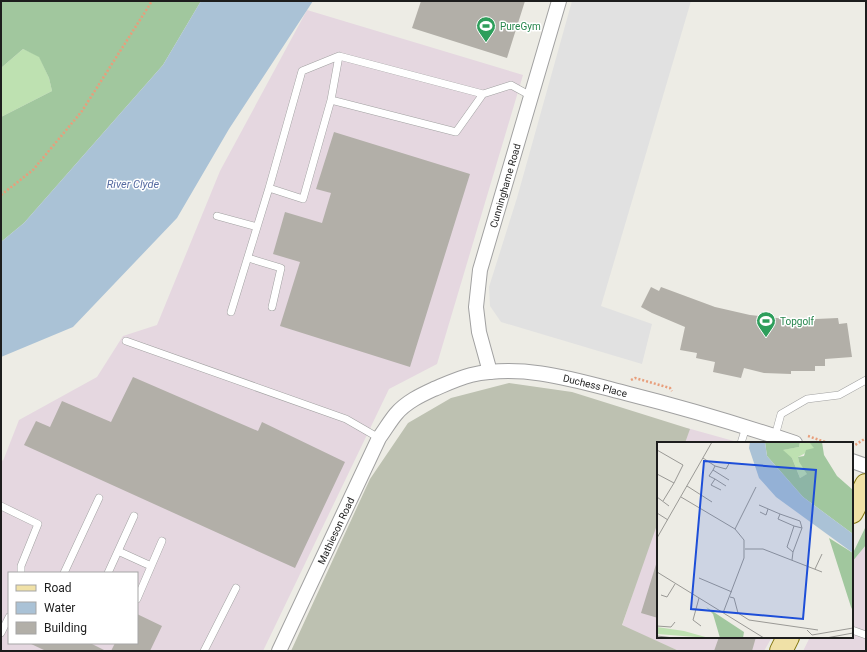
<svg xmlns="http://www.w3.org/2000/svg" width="867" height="652" viewBox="0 0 867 652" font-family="Roboto,sans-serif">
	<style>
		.industrial { fill: #e5d7e0; fill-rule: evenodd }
		.construction { fill: #bdc1b1 }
		.grass { fill: #bee1b1 }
		.forest { fill: #a1c79e }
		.parking { fill: #e1e1e1 }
		.water { fill: #aac2d6 }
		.building { fill: #b2afa8 }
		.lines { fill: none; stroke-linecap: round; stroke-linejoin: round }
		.lane-casing { stroke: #a1a1a1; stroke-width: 8 }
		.street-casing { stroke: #a1a1a1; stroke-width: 16 }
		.primary-casing { stroke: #847812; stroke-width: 24 }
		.path { stroke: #e89e7b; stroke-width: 2.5; stroke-dasharray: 2 2; stroke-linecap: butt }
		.lane { stroke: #fff; stroke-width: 7 }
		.street { stroke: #fff; stroke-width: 14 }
		.primary { stroke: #f0e1a7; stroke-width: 22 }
		.labels { text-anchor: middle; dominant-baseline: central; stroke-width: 3; stroke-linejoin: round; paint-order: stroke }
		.leisure-label { font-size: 10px; fill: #27864d; stroke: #fff; text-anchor: start }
		.street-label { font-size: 10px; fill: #1d1d1d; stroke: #fff }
		.water-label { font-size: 11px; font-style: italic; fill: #566ba1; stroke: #fff }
		.inset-road { fill: none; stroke: #9a9995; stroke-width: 1 }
		.view { fill: #1d4ed8; fill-opacity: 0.15; stroke: #1d4ed8; stroke-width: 2 }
		.inset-edge { fill: none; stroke: #1d1d1d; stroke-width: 2 }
	</style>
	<rect width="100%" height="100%" fill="#edece5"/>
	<path class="industrial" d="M307,10L523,75L437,364L389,389L263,651H1V459L3,461L19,420L97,377L123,336L157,325L220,171ZM9,573H137V643H9Z
		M687,428L741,443H682Z
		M658,517V637H772L764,651H679L622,626Z
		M866,545V651H803L810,637H852V562Z"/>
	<path class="construction" d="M509,383L572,392L690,429L685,443H658V522L622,625L679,651H291L370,479L408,423L451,398Z"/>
	<path class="grass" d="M23,49L39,56L49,78L52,91L1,117V68Z"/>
	<path class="forest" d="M1,1H201L163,65L24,223L1,242V117L52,91L49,78L39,57L23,49L1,68Z
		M866,526V545L852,562V555Z"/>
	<path class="parking" d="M572,1H691L601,306L652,324L642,364L501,322L490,306L489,287L517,198Z"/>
	<path class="water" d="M201,1H313L229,129L177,218L73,327L1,357V242L24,223L163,65Z"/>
	<path class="building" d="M421,1H525L507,58L412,28Z
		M334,132L470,174L410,367L280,326L300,262L273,254L285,212L322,223L331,193L316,189Z
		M651,287L659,291L661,287L715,307L750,315L794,320L838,318L839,324L847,323L852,357L825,359V366H815V371H791V374L764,373L744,368L741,378L713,372L715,362L696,358L697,353L680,350L685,327L652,313L641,307Z
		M133,377L258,431L262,422L345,462L295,568L24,445L36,421L50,427L62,401L111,422Z
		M658,558V618L641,613Z
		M137,614L162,626L150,651H111L115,643H137Z
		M719,637H756L752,651H714Z
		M29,643H90L106,651H46Z"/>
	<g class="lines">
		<defs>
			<path id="lane" d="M331,100L339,56L483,94
				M269,188L302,71L339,56
				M217,216L257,227
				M248,258L281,268L272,307
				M231,312L269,188L303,199L331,100L456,132L483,94L511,85L531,96
				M126,341L346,419L379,438
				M775,436L781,414L807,399L839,395L866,380
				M741,443L746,427
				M1,506L38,524L21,566V573
				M118,551L151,566
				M64,573L99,498
				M108,573L134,516
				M137,599L162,541
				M852,630L866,635
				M1,633L9,617
				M204,651L236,588"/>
			<g id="street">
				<path id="s1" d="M490,372L479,332L476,307L480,270L559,1"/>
				<path d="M852,461L866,466"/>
				<path id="s2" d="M279,651L379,438C385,430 390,421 396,414C406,402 421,395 434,389C446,384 459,378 471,375C525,363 578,381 629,394C685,408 741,425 795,443"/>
			</g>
			<path id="primary" d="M852,512L866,485
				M781,651L788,637"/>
		</defs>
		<use href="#lane" class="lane-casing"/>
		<use href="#street" class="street-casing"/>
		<use href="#primary" class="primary-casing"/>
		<path class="path" d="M1,195L33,170L82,111L152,1
			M631,380L635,378L670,388L672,391
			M808,436L828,443
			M852,447L866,438"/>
		<use href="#lane" class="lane"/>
		<use href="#street" class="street"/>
		<use href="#primary" class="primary"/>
	</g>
	<defs>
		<symbol id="stadium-pin" viewBox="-11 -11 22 30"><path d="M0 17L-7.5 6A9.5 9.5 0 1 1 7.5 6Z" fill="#2e9e5b" stroke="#fff"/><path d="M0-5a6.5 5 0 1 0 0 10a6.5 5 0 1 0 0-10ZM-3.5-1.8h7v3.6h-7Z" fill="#fff"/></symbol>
	</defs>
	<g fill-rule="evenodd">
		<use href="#stadium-pin" x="475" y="15" width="22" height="30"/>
		<use href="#stadium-pin" x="755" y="310" width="22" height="30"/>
	</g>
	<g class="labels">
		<g class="leisure-label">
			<text x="500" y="26">PureGym</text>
			<text x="780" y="321">Topgolf</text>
		</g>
		<g class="street-label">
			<text stroke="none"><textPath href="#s1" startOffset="192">Cunninghame Road</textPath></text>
			<text stroke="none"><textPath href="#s2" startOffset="476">Duchess Place</textPath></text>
			<text stroke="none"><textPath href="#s2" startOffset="133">Mathieson Road</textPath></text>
		</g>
		<g class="water-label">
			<text x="133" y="184">River Clyde</text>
		</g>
	</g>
	<g transform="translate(657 442)">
		<rect width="196" height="196" fill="#edece5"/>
		<path d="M143,0H152L158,6L141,15L142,20L151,32L143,36L135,16L126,11L125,8L142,5ZM0,185L27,189L52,196L0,192Z" fill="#bee1b1"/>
		<path d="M108,0H143L142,5L126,8L135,16L143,36L150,32L142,20L141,15L147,14L149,8L157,6L152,0H165L167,13L180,34L196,48V92L146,55L110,14ZM172,96L196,111V169L194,165ZM49,165L87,190L86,196H63L56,172Z" fill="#a1c79e"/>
		<path d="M93,0H108L110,14L146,55L196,92V111L119,55L102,36L92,6Z" fill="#aac2d6"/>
		<path class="inset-road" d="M0,8L26,23L17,41M46,16L58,24L56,28L72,38M58,24L69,27L73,20M56,28L52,34L58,37L54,43L64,48M0,32L17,41L6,59M58,37L69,44M30,44L55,60M0,55L12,64M24,55L78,87L87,98V116L66,171M102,63L123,72L121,77L137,84L130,105L136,110L135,118M103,70L109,73L111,67M0,71L11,78M123,72L143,79L145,86M78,87L99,45M0,96L55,0M88,107H106L165,130M136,110L145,86L137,84M158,127L165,112M0,130L107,196M42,136L75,150M4,153L10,155L18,142M73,155L77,156L81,171L92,178L161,188M42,156L36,178L44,184M0,184L14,185L18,180M150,188L155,193L196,186M0,194L17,196M169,196L196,191"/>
		<path class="view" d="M47,19L159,28L146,177L34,167Z"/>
		<rect width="196" height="196" class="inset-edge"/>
	</g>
	<rect width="867" height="652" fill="none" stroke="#1d1d1d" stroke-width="4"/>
	<rect x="8" y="572" width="130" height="72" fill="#ffffff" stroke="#a5a5a5"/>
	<rect x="16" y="585" width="20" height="6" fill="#f0e1a7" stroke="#a5a5a5"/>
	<text x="44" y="592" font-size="12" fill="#1d1d1d">Road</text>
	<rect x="16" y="602" width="20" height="12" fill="#aac2d6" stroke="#a5a5a5"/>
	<text x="44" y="612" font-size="12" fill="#1d1d1d">Water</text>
	<rect x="16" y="622" width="20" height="12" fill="#b2afa8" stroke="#a5a5a5"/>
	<text x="44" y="632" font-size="12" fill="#1d1d1d">Building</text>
</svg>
